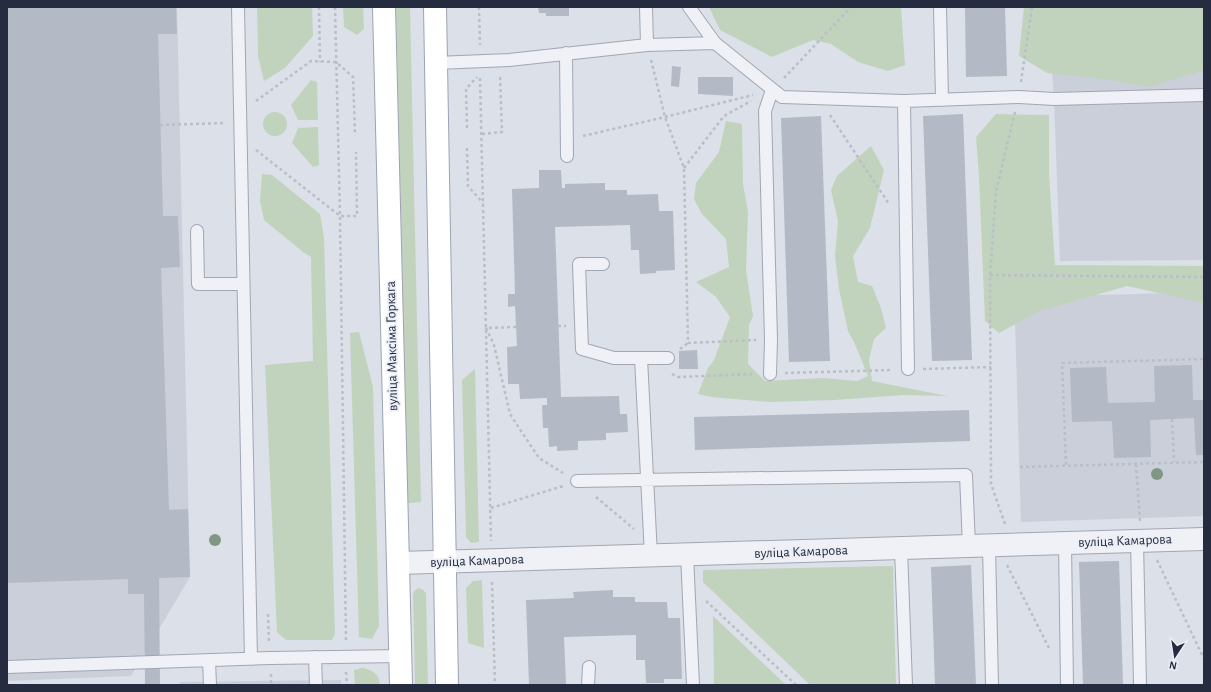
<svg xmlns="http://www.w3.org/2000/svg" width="1211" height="692" viewBox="0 0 1211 692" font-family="'Alegreya Sans',sans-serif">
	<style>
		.built { fill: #cacfda }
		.green { fill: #c1d3bd }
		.building { fill: #b3b9c5 }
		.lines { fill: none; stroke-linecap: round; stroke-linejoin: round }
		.lane-casing { stroke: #a1a6b2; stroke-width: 14 }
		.street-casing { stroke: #a1a6b2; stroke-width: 24 }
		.primary-casing { stroke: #9ba3b5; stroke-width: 24 }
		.path { stroke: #babec7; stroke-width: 2.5; stroke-dasharray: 3 3; stroke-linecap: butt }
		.lane { stroke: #eff1f6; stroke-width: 12 }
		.street { stroke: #eff1f6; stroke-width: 22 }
		.primary { stroke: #fff; stroke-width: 22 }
		.tree { fill: #819783 }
		.labels { text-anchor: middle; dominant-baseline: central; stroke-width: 3.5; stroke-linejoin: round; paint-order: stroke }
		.street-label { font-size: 14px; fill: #252c40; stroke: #eceff6 }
	</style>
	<rect width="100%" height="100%" fill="#dce0e8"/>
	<path class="built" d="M7,7H177L190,577L131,676L7,681Z
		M1204,7V260L1060,261L1054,99L1049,29Z
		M1204,292V516L1021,522L1015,320L1028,297Z
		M341,680V685H180V682Z"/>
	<path class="green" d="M257,7H312L313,36L285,68L264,81L258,56Z
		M343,7H363L364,29L357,35L344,27Z
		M396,7H410L421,502L408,503Z
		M709,7H901L905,65L888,71L858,62L831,44L813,40L772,57L720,30Z
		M1024,7H1204V70L1150,87L1103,79L1047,73L1019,56Z
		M311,80L317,82L318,120H298L291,105Z
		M263 124a12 12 0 1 1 24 0a12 12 0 1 1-24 0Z
		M996,114L1049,115V174L1055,265L1204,266V303L1127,286L1039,311L999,333L985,321L979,176L976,137Z
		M726,121L742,124L743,184L748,212L746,270L753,316L749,325L748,364L765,381L823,378L857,381L868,376L855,344L848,331L839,289L835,256L838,221L831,190L837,176L871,146L884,170L870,228L853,256L858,282L872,286L881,308L886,328L874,339L869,360L872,381L947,396L904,395L835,400L770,402L711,397L698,394L708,368L714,360L730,317L716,297L696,282L729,267L726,239L702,214L694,199L696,183L719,152Z
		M318,127L319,165L313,167L292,143L298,128Z
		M262,174L272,175L320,214L324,238L335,634L332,640H286L277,632L265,365L313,361L311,257L303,252L264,220L260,201Z
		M359,332L373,387L379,626L372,639L359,637L350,333Z
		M475,369L479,542L471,543L466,537L462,380Z
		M893,566L896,685H810L703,582V570Z
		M482,580L484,648L468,643L466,588L473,581Z
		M419,588L423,590L426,593L428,685H415L413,594L415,590Z
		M713,616L786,685H714Z
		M362,668C372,670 379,673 380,685H355L354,670Z"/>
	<path class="building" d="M7,7H176L177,34H158L163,216H178L180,267L161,268L169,510L188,509L190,577L159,578L160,685H145L144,594H128V579L7,583Z
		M538,7H569V16H546V13H539Z
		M965,7H1005L1007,76L966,77Z
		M672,66L681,67L679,87L671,86Z
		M698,77H733V96L698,94Z
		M963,114L972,360L932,361L923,116Z
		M821,116L830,361L789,362L781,118Z
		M539,170H561L562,188H565V184L605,183V190H627V195L658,194L659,211H673L675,270L656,271V273L640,274L639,250H631L630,225L555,227L561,397L619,396L620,414H627L628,432L606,433V440L578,441V450L557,451V446L549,447L548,428H543L542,405H547V398L520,399L519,384H508L507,347L517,346L515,306L508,307V294H515L512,189L539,188Z
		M697,350L698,369H679V351Z
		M1192,365L1193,400H1204V455H1196L1194,418L1150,420L1151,457L1114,458L1112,421L1072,422L1070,368L1106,367L1108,403L1155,402L1154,366Z
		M969,410L970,441L695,450L694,417Z
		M1119,561L1123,685H1083L1079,562Z
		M971,565L976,685H935L931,567Z
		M613,590V597H635V602H667L668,618H680L682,679H664V683H646L645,660H636V635L564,637L566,685H529L526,600L574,598L573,592Z"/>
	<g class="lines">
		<defs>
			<path id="lane" d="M238,7L251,659
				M646,7L647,45
				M689,7L715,43
				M940,7L942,100
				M566,53L567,156
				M436,63L509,60L647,45L715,43L782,97L904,101L1019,97L1054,99L1204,95
				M904,101L908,369
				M197,231L198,284H243
				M603,264H579L582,349L614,358H668
				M641,358L651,556
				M770,374L771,340L765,111L772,90
				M577,481L966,475L969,546
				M1137,541L1140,685
				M1065,543L1067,685
				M989,546L992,685
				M901,549L906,685
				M687,555L693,685
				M315,657L316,685
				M209,660L210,685
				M7,667L270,658L400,656
				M588,685L589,667"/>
			<path id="street" d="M398,563L1204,539"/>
			<path id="primary" d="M384,7L401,685
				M435,7L447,685"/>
		</defs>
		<use href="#lane" class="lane-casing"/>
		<use href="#street" class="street-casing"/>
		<use href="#primary" class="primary-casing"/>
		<path class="path" d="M319,7L320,62
			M335,7L340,216L346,641
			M479,7L480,45
			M651,60L665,117L684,168L688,343L756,340
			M480,78L491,541
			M784,78L851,7
			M1021,82L1032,7
			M256,101L311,61L336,62L353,77L355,133
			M830,115L889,204
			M160,125L224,123
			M467,128L466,89L477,77
			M482,134L502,132L500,75
			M583,136L665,117L753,95
			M467,148L468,186L483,203
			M256,150L340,216H357L356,152
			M684,168L724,116L751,101
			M990,275L1204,277
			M558,326H566
			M516,327L486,328L494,345L510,414L539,458L563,473
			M680,349L688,343
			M923,369L991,367
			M785,373L892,370
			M672,374L678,377L754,374
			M1172,419L1174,462
			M1136,464L1140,521
			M1066,465L1062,363L1204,359
			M1020,467L1204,462
			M596,497L634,529
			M491,508L563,486
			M1005,524L991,484L990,275L996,191L1015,112
			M1157,560L1204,659
			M1007,565L1050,650
			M492,582L495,685
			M706,601L796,685
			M268,614L269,643
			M346,672L347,685
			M271,674V685"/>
		<use href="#lane" class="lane"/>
		<use href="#street" class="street"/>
		<use href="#primary" class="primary"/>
	</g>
	<g class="tree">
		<circle cx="1157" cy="474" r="6"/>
		<circle cx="215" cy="540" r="6"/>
	</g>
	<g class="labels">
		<g class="street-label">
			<text transform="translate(392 346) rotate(-91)">вуліца Максіма Горкага</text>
			<text transform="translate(1125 541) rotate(-2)">вуліца Камарова</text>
			<text transform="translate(801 552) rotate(-2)">вуліца Камарова</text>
			<text transform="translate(477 561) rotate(-2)">вуліца Камарова</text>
		</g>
	</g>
	<rect width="1211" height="692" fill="none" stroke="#252c40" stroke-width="16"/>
	<g transform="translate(1175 656) rotate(192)" stroke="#eceff6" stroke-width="3" paint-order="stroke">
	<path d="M0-3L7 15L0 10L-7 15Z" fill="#252c40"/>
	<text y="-6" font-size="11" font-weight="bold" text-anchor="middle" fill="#252c40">N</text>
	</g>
</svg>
